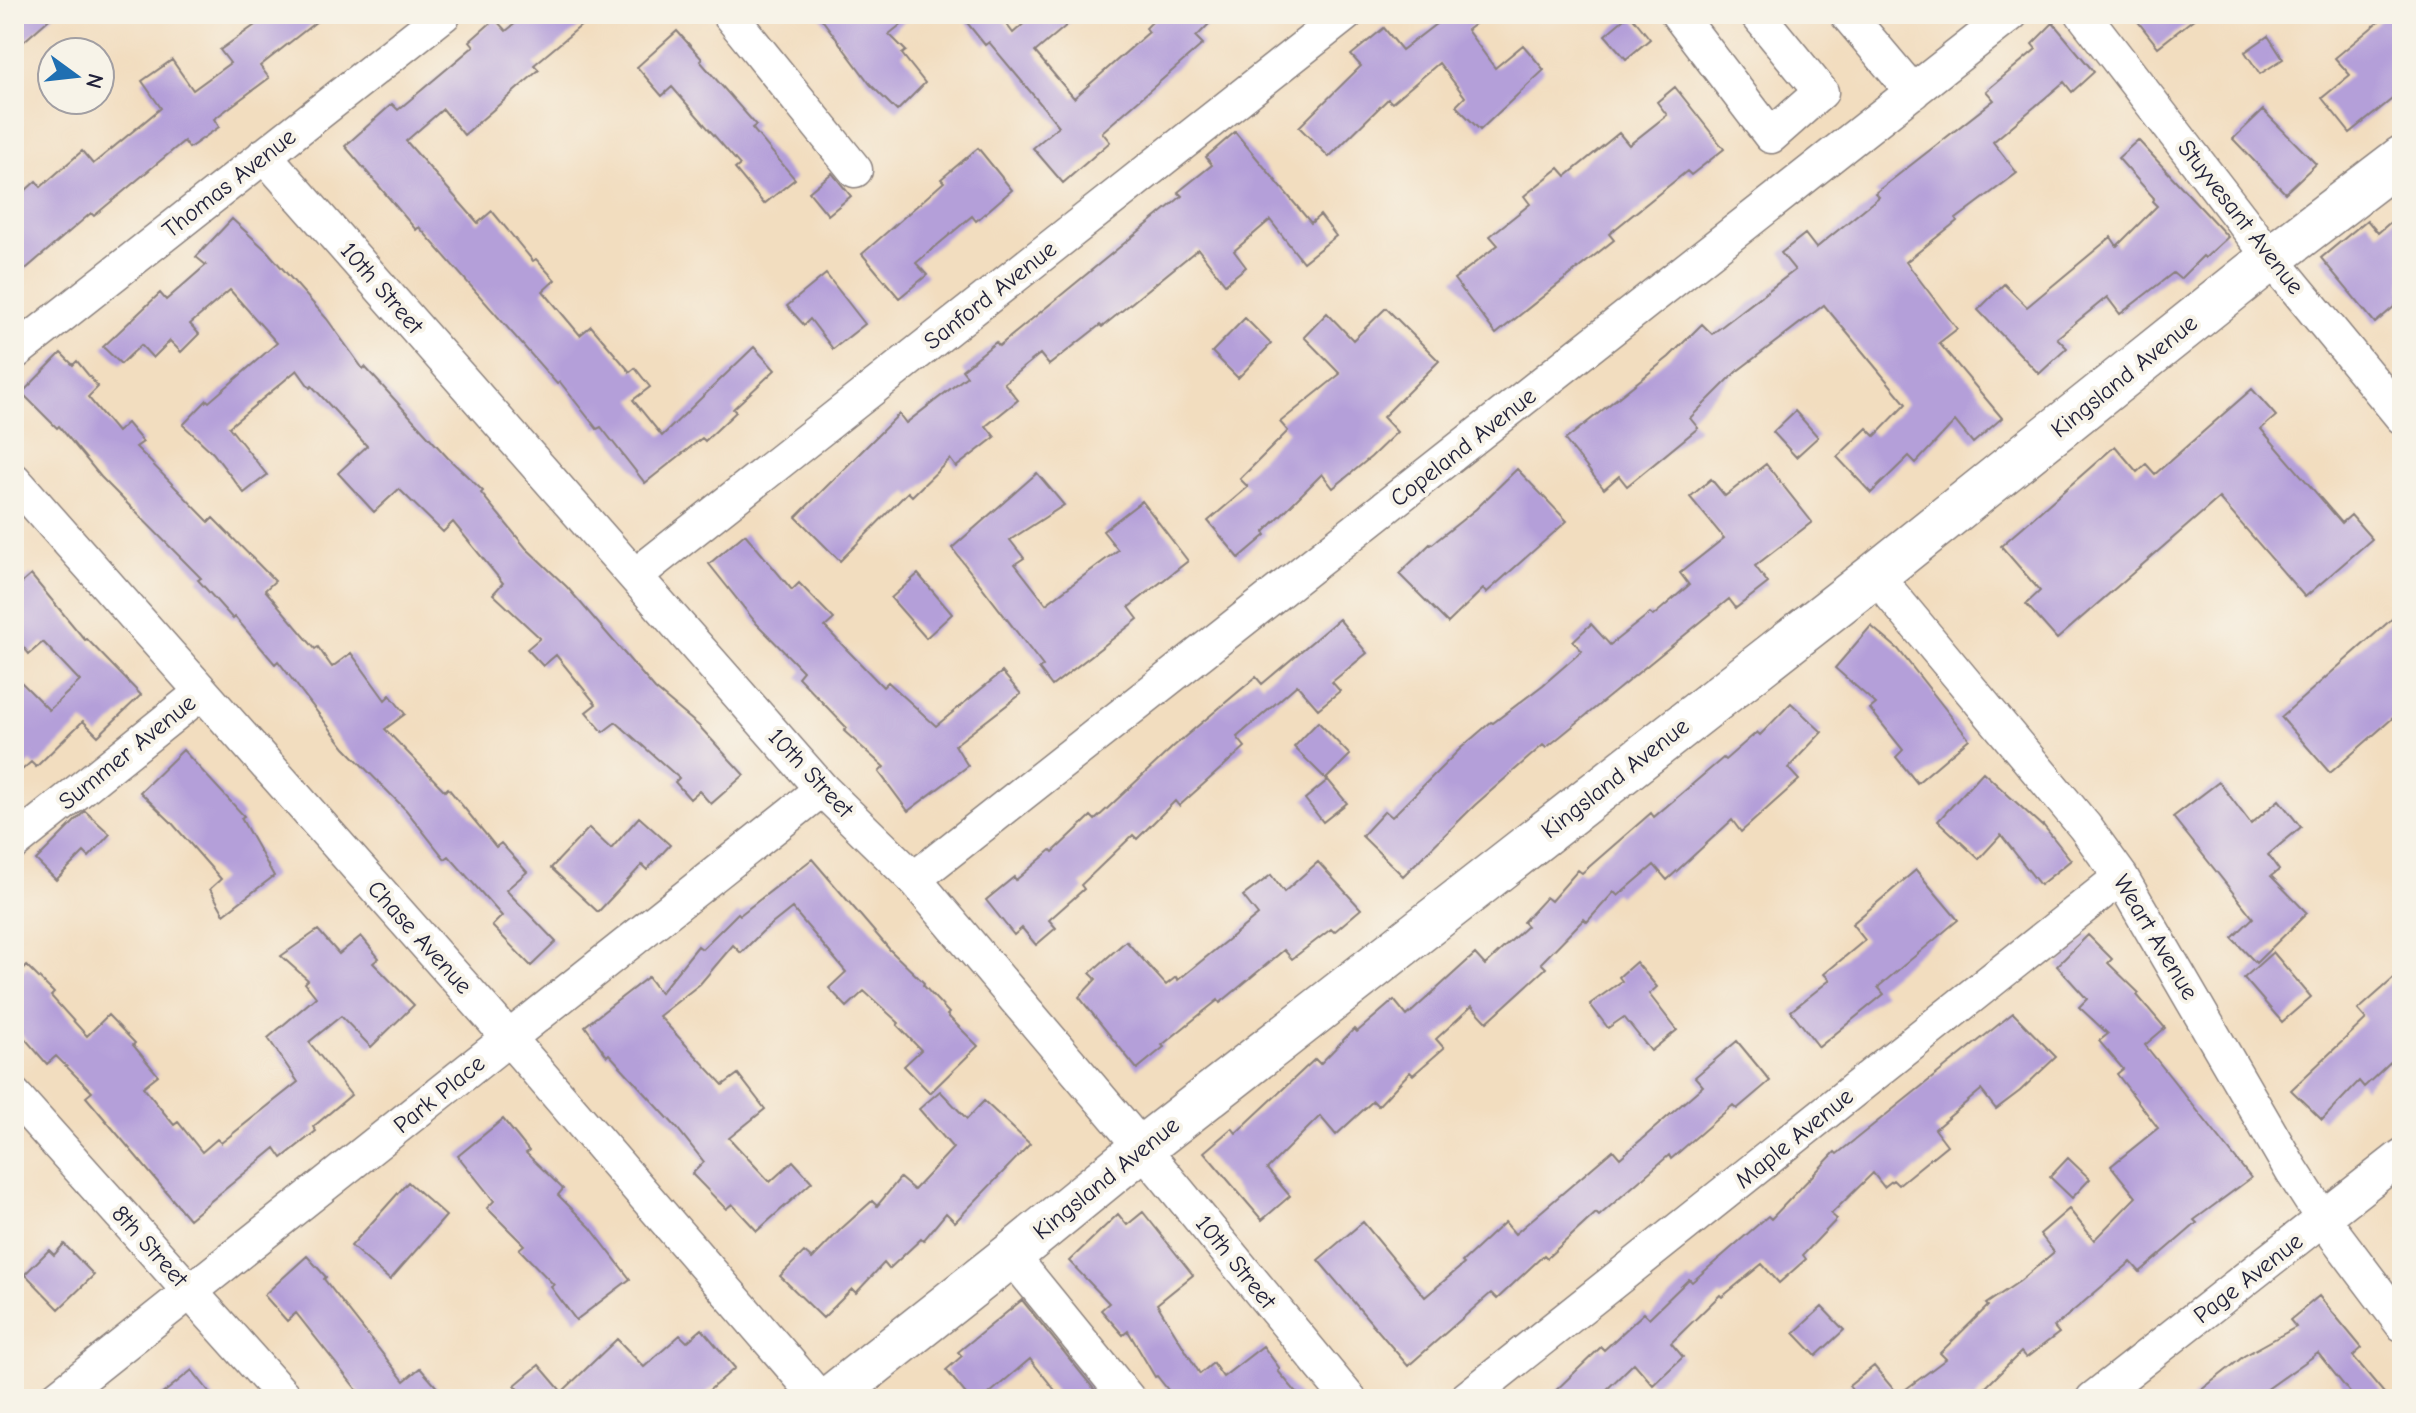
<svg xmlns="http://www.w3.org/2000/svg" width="2416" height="1413" viewBox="0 0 2416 1413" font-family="'Comic Neue',sans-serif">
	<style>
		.building { fill: #b49fd9 }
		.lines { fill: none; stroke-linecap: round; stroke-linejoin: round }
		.minor-casing { stroke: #8a807d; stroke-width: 37 }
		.major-casing { stroke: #8a807d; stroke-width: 47 }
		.minor { stroke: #fff; stroke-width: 34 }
		.major { stroke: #fff; stroke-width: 44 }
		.labels { text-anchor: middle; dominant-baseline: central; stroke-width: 8; stroke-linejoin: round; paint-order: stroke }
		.street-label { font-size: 24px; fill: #22223b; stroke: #f7f3e8 }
	</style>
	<rect width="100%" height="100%" fill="#f7f3e8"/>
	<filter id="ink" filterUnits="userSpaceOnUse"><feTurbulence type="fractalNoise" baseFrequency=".0125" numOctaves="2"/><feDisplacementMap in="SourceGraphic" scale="16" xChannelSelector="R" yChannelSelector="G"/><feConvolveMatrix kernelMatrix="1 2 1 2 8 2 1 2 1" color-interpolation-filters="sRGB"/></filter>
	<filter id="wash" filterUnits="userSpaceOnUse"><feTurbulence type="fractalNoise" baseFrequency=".006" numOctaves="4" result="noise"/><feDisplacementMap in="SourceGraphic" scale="32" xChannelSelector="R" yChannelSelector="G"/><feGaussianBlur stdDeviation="1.8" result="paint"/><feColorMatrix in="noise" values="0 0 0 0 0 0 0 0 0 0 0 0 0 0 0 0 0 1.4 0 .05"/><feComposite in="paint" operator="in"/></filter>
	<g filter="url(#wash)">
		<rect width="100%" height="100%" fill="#f2ddbf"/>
		<g id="blocks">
			<path class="building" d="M14,14H55L14,50Z
				M246,14H326L260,66L269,78L214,119L219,127L189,148L184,141L94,216L91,213L14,279V201L36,181L41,187L82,151L93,164L161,108L142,81L172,60L193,90L230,63L220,50L255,25Z
				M527,14H595L534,65L539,70L464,135L443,109L406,141L478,223L492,211L533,261L536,259L555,280L543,291L580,335L591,326L630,372L635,368L650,387L633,400L662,436L754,347L775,370L733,409L736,412L705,441L702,438L645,483L601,427L597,429L560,382L557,384L419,227L416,230L345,146L392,104L398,110L474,46L470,41L495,19L506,31Z
				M818,14H914L889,34L906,51L902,54L925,83L897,111L870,84Z
				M960,14H999L1013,33L1035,14H1080L1035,52L1074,98L1149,32L1146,28L1160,14H1219L1196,37L1203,44L1102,132L1110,142L1063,183L1033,148L1059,126L989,42L985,45Z
				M1449,14H1488L1467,30L1495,68L1523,45L1544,70L1480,130L1456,106L1465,97L1439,63L1392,103L1388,99L1329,157L1299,127L1361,66L1351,55L1384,28L1402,50Z
				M1630,14L1650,39L1626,59L1605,35Z
				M2132,14H2200L2158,47Z
				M2388,14H2402V91L2350,133L2322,98L2350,75L2335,58Z
				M2053,23L2094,72L2072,92L2064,82L1993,142L2017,173L1956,219L1957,221L1906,262L1957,329L1939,343L2002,418L1973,443L1955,421L1916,463L1909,456L1871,493L1837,457L1867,428L1875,436L1906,404L1824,305L1736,372L1690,418L1698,428L1627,486L1619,476L1604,489L1565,440L1669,357L1702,324L1712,334L1795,270L1781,253L1805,234L1816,248L1879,197L1875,193L1994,100L1986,91L2036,49L2032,44Z
				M677,31L702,59L700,61L756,125L752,128L795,179L764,204L735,169L740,165L672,87L662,96L637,67Z
				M2268,36L2283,59L2260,74L2245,52Z
				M1675,87L1724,149L1691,175L1687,171L1609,234L1614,240L1496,334L1454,279L1498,245L1490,236L1530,204L1524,196L1559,168L1566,176L1619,133L1629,145L1667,115L1657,102Z
				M2263,110L2316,164L2285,193L2233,139Z
				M1235,132L1311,223L1320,215L1336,236L1303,262L1270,220L1234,251L1246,267L1225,284L1198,249L1102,327L1100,325L1049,365L1040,354L1004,383L1018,400L986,426L995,437L956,467L950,459L912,496L908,492L840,561L796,517L899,414L906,423L967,376L962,370L996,342L999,346L1182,196L1178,192L1212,165L1206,157Z
				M2138,140L2228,237L2205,258L2203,256L2180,279L2173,273L2120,314L2107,297L2057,338L2067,348L2039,374L1978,310L2004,284L2027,307L2111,237L2117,246L2157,206L2152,201L2154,198L2118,158Z
				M978,148L1012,190L976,221L972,216L916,263L927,275L899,298L862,254L944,182L941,179Z
				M832,173L851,196L828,215L809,192Z
				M2402,212V300L2375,323L2321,258L2367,220L2378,233Z
				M232,219L267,251L327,319L363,369L365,367L448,458L483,491L481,493L526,548L567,587L655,689L699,726L744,775L711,804L699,791L690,799L675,782L679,778L616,722L603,732L586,712L596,704L556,655L543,666L527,649L540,638L493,594L503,583L453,522L443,532L399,489L374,512L338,473L367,446L312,386L310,388L297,370L229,427L267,475L244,493L213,453L183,425L207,400L209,402L277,343L230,290L190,324L199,334L181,352L170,341L153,358L141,345L121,364L103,347L160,293L166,300L206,265L196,257Z
				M826,274L865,324L833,349L810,319L804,325L787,306Z
				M1386,308L1439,361L1383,417L1397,432L1371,457L1333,488L1322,474L1264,532L1266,535L1239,558L1208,521L1248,487L1240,479L1288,431L1280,422L1340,374L1304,337L1327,313L1353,340Z
				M1245,318L1271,344L1238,378L1212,352Z
				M61,353L73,365L77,361L98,387L88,397L117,432L127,423L143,442L136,447L209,522L213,518L275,581L265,590L315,649L318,647L332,667L351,653L385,700L390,695L405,714L385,729L445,791L448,788L496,847L501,843L527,872L506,890L556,942L531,966L492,926L502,916L449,856L445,859L406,810L345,748L278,661L275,664L235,617L233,619L198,580L201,578L101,477L59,426L57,428L22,393Z
				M2252,389L2276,416L2261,429L2342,523L2351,515L2372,539L2305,597L2219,498L2057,639L2026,604L2040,591L2001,546L2115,446L2137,472L2146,464L2155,474Z
				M1795,411L1818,437L1796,457L1773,432Z
				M1766,464L1812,522L1755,566L1768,583L1736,608L1729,599L1546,748L1543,745L1475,805L1403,876L1362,836L1385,811L1392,817L1461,748L1491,722L1493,723L1543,685L1582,651L1573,641L1591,624L1610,645L1650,613L1653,616L1689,585L1680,573L1724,538L1690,497L1711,479L1725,496Z
				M1517,469L1567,521L1486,593L1483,589L1448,623L1399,574L1430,544L1431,545L1476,509Z
				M1037,473L1064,505L1010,540L1024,558L1015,564L1046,604L1118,550L1103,531L1142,501L1188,561L1129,607L1138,619L1052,686L1039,669L1043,666L952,548Z
				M745,534L792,590L799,583L834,619L825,627L883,687L888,682L936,726L1002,672L1021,694L955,745L968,766L908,811L879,772L884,767L844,731L847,728L798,677L803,671L757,624L709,564Z
				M918,574L952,614L926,638L891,598Z
				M31,575L85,640L87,639L141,695L98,736L83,721L36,767L31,762L14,777V675L49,710L80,681L43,642L29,654L14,635V590Z
				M2402,610V710L2330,773L2281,717Z
				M1339,619L1367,653L1332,682L1340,691L1318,709L1297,685L1237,737L1245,747L1179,806L1175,801L1137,839L1133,835L1081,885L1084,889L1049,920L1056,928L1036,945L1022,928L1014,935L986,900L1014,877L1016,880L1051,850L1053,852L1091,816L1095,820L1174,746L1256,677L1262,684Z
				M1871,626L1898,649L1969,739L1917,783L1896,757L1903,750L1870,709L1876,704L1835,668Z
				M1791,703L1822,732L1788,768L1799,780L1741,832L1732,820L1667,880L1654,865L1618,896L1614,892L1587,922L1584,919L1541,963L1546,968L1487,1022L1472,1006L1436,1039L1444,1048L1413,1075L1410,1072L1378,1106L1373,1101L1336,1135L1320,1116L1267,1169L1290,1196L1262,1220L1204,1152L1232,1128L1236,1133L1315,1059L1320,1064L1354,1029L1357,1032L1394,1000L1407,1016L1475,954L1485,965L1527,926L1523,922L1546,897L1551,901L1578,870L1582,873L1651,813L1654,817L1723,758L1725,760L1757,732L1760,735Z
				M1318,722L1350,755L1326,779L1294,747Z
				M183,750L244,816L241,818L274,876L224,914L210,889L221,879L171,822L140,792Z
				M1983,772L2042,826L2043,825L2071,860L2040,885L2001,835L1979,859L1938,821Z
				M1328,780L1347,803L1323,822L1305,799Z
				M2219,782L2251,824L2279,800L2301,827L2268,855L2279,870L2271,876L2307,913L2256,963L2232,938L2253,918L2173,817Z
				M85,811L110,834L89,857L84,852L56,880L36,860Z
				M639,817L670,845L647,870L642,865L598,912L551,868L589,828L611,849Z
				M812,859L890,950L924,983L923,985L949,1013L947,1015L978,1046L930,1093L904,1066L921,1050L897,1025L899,1023L864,991L847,1007L829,988L846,972L792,908L762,932L741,953L733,945L700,984L659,1016L723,1085L738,1074L765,1109L729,1138L770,1182L793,1161L812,1182L757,1231L732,1204L726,1209L692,1174L704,1162L677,1128L609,1054L607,1056L585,1026L648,977L660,993L698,946L702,949L738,913L740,915Z
				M1318,862L1361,909L1334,932L1331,929L1292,959L1284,950L1220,1003L1218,1000L1162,1045L1164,1047L1137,1069L1079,997L1096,979L1090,973L1126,941L1166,985L1176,977L1178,980L1258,915L1243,896L1271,875L1284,892Z
				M1916,870L1958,920L1878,987L1884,994L1819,1047L1791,1011L1830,980L1824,974L1865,940L1852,924Z
				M318,930L339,954L361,936L379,958L373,963L414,1005L371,1047L341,1016L309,1042L351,1095L313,1127L316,1131L282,1158L275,1148L189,1219L86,1097L92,1092L56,1056L47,1064L14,1026V980L27,966L54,993L51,996L87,1036L108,1015L135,1043L133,1045L158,1075L143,1087L174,1125L178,1122L202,1152L217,1139L221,1143L298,1082L268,1038L316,997L305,983L308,980L281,956Z
				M2088,935L2112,959L2108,963L2139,993L2137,995L2165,1028L2145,1045L2251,1178L2194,1220L2197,1223L2140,1272L2131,1262L2054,1327L2059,1333L2026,1358L2021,1352L1974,1399H1859L1849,1386L1874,1366L1898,1395L1946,1359L1940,1353L1988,1306L1986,1304L2020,1281L2054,1252L2040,1234L2069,1209L2094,1240L2136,1197L2111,1166L2158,1128L2117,1074L2123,1069L2099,1041L2108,1034L2079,1007L2087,999L2057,966Z
				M2273,952L2311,997L2282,1022L2244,978Z
				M1636,962L1657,987L1649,994L1677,1030L1651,1051L1624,1017L1608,1028L1590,1004L1622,981L1619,977Z
				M2402,971V1051L2364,1087L2359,1081L2322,1120L2291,1090L2366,1019L2358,1010Z
				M2013,1013L2056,1057L2020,1091L1996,1109L1981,1090L1935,1129L1947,1145L1898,1185L1893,1180L1884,1187L1873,1173L1831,1214L1837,1219L1803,1255L1806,1259L1779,1283L1762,1264L1722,1297L1720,1295L1671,1343L1683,1357L1653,1385L1634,1363L1597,1399H1547L1601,1347L1604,1350L1644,1313L1649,1318L1689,1279L1692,1282L1768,1216L1771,1219L1835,1152L1837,1154Z
				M1737,1041L1770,1081L1737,1109L1733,1105L1671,1159L1669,1155L1599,1216L1596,1213L1547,1258L1544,1255L1497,1299L1491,1293L1408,1366L1318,1260L1363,1222L1425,1297L1464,1264L1462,1262L1505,1222L1515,1234L1613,1150L1620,1158L1703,1086L1695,1077Z
				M940,1091L967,1119L984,1101L1030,1144L955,1222L946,1213L923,1241L921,1239L889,1269L884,1263L856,1293L852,1289L823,1318L780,1276L804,1252L812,1259L841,1229L872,1201L877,1206L900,1178L914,1190L953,1148L919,1109Z
				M503,1119L529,1151L526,1153L563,1189L558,1195L590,1227L630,1279L576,1320L551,1287L554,1285L519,1249L524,1245L487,1208L494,1201L458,1156Z
				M2068,1158L2090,1179L2072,1198L2050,1177Z
				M408,1182L446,1216L390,1280L351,1246Z
				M1143,1212L1193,1275L1157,1304L1200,1374L1213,1363L1223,1377L1263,1346L1280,1369L1278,1371L1302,1399H1167L1172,1395L1157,1376L1155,1377L1128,1331L1123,1335L1101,1310L1109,1303L1069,1261L1118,1214L1127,1225Z
				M64,1244L94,1275L59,1309L25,1274L49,1250L54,1255Z
				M307,1256L326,1277L324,1279L404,1381L420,1368L447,1399H364L296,1313L287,1321L264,1295Z
				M2319,1296L2362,1348L2353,1356L2389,1399H2355L2318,1353L2266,1390L2272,1399H2190L2244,1356L2296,1327L2290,1320Z
				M1022,1300L1102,1399H1062L1030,1359L983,1399H970L946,1370L962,1356L958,1352Z
				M1822,1307L1844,1330L1816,1356L1794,1333Z
				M702,1329L735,1368L699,1399H527L515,1385L539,1365L562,1392L617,1339L644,1367L680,1335L687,1342Z
				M192,1370L215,1399H156Z"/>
		</g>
	</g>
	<g filter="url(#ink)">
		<use href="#blocks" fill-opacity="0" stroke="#8a807d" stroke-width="2"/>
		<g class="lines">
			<defs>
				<path id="minor" d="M729,14L855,170
					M1678,14L1771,136L1821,92L1757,14
					M1847,14L1913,92
					M2083,14L2271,258L2402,417
					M264,155L822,789L914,879L1142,1148L1349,1399
					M14,353L444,14
					M14,480L488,1014L820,1399
					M1875,575L2085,827L2121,877L2292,1171L2323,1219L2402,1324
					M635,576L1346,14
					M14,843L202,692
					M914,879L2011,14
					M14,1095L286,1399
					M1011,1255L1128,1399
					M55,1399L822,789
					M1466,1399L2121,877
					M2093,1399L2402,1156"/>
				<path id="major" d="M829,1399L1011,1255L1142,1148L1875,575L2271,258L2402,158"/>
			</defs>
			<use href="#minor" class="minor-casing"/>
			<use href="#major" class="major-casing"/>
			<use href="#minor" class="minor"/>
			<use href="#major" class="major"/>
		</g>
	</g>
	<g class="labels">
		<g class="street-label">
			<text transform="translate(229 183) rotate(-38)">Thomas Avenue</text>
			<text transform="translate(2241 217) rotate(52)">Stuyvesant Avenue</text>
			<text transform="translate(382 288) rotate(49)">10th Street</text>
			<text transform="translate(990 295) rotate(-38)">Sanford Avenue</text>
			<text transform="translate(2124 376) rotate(-39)">Kingsland Avenue</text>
			<text transform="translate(1463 447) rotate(-38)">Copeland Avenue</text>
			<text transform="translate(127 752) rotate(-39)">Summer Avenue</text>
			<text transform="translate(811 773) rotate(47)">10th Street</text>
			<text transform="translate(1615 778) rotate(-38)">Kingsland Avenue</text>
			<text transform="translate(420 937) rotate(48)">Chase Avenue</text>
			<text transform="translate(2156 937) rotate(59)">Weart Avenue</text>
			<text transform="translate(439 1094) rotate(-39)">Park Place</text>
			<text transform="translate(1794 1138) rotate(-39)">Maple Avenue</text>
			<text transform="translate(1106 1178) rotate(-39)">Kingsland Avenue</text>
			<text transform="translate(150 1246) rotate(48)">8th Street</text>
			<text transform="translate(1236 1262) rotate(51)">10th Street</text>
			<text transform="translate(2248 1278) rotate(-38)">Page Avenue</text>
		</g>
	</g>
	<rect width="2416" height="1413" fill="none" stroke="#f7f3e8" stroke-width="48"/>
	<g transform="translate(76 76) rotate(105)"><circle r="38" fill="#f7f3e8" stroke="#a29fa3" stroke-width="2"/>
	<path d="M0-6L14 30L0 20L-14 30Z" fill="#1f6fb2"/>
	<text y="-12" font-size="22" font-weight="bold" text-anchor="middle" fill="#22223b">N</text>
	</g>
</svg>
